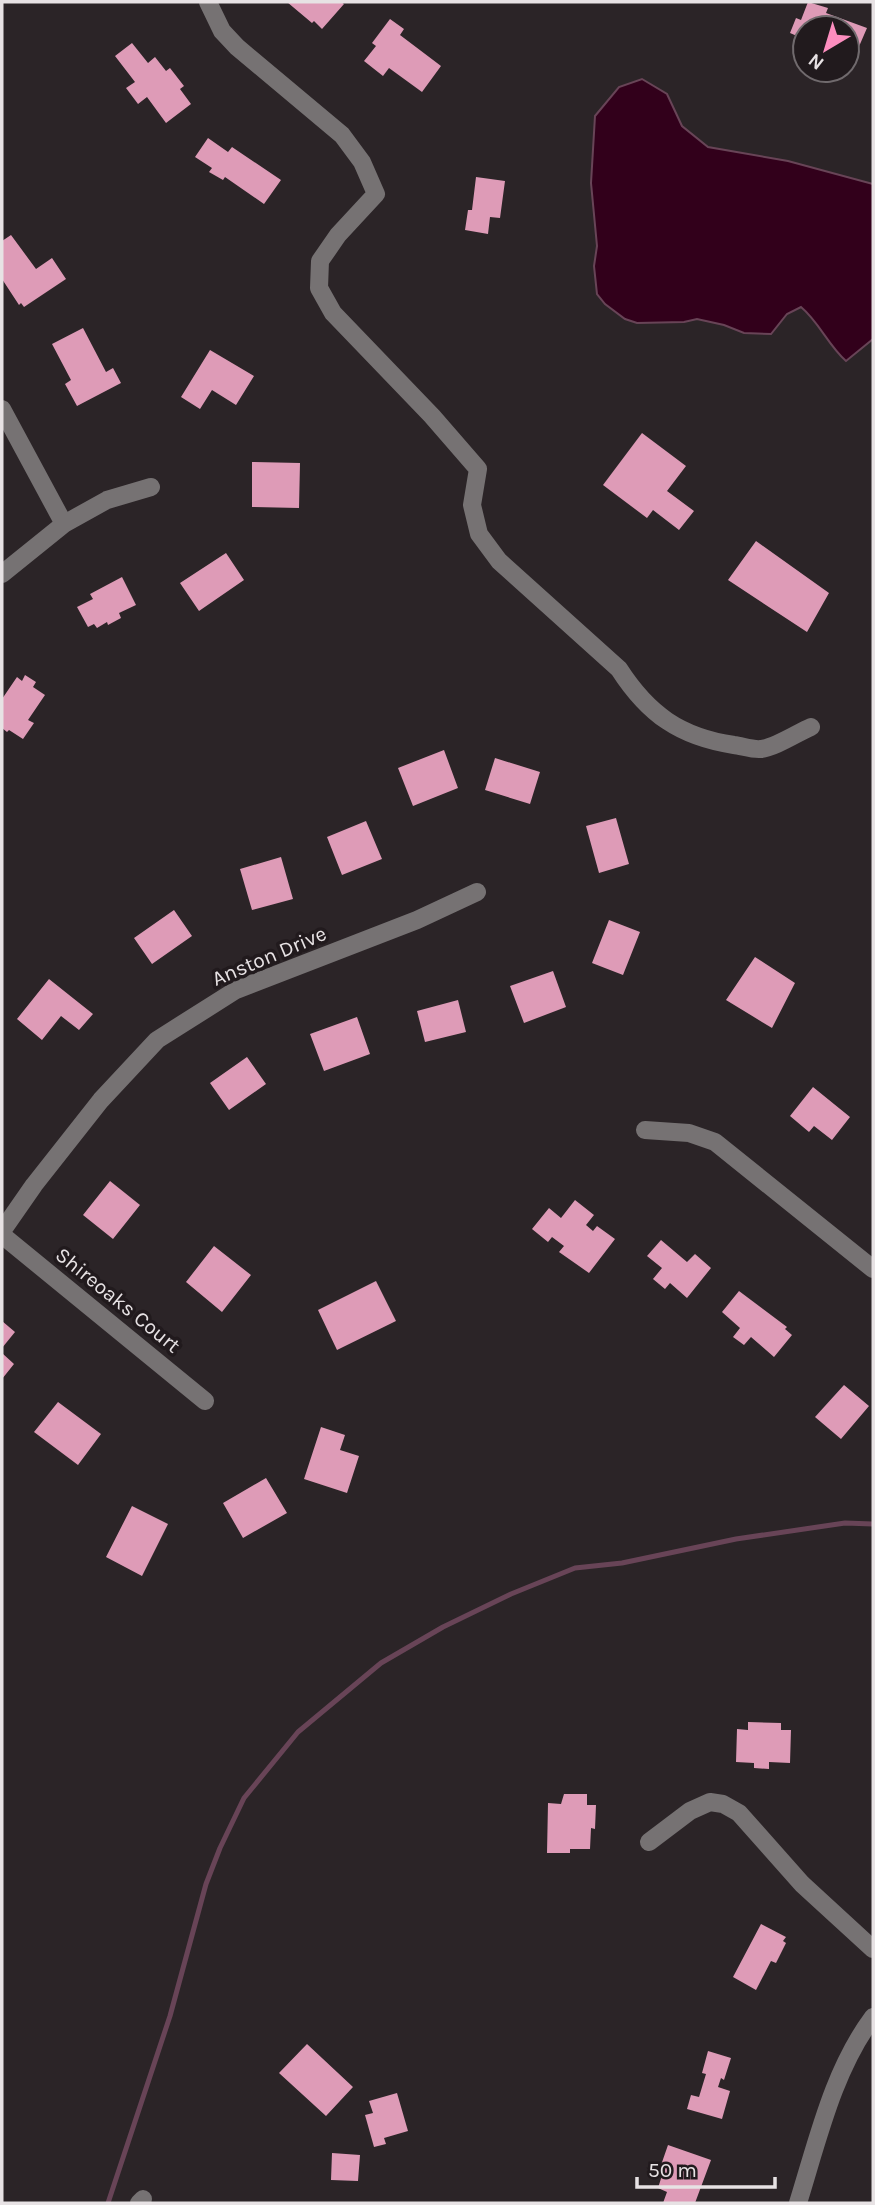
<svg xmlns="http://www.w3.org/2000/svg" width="875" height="2205" viewBox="0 0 875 2205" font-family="Karla,sans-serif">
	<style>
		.water { fill: #32001b; stroke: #684457; stroke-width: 2 }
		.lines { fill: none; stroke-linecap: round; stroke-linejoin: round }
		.stream { stroke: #684457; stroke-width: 5 }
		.building { fill: #de9bb7 }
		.minor { stroke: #767273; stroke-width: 18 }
		.labels { text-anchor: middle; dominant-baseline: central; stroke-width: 7; stroke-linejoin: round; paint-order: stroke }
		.street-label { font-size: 21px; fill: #e7e2e4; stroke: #211a1d }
	</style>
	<rect width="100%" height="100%" fill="#2b2427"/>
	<path class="water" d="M642,79L667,94L682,126L708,147L788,161L873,184V339L846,361C828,345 819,322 801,307L787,314L771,334L744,333L724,325L697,319L684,322L637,323L625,319L605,304L597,294L594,266L597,246L591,183L595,116L619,87Z"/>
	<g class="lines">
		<path class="stream" d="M108,2203L170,2016L206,1884L220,1848L244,1798L298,1732L381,1663L443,1627L511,1594L575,1568L622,1563L736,1539L845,1523L873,1524"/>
	</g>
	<path class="building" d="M287,2H341L344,4L322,29L314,21L312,23Z
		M808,2L828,8L826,13L867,28L851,65L847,63V28H805V50L801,48L804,39L790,33L796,18L801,20Z
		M390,19L404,29L400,35L441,66L422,92L389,68L383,76L364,61L376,46L372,43Z
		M132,43L148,63L155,57L166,71L170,68L184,86L180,89L191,104L166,123L147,97L138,104L126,88L135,82L115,56Z
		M208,138L228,152L232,147L281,180L264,204L225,177L223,180L209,172L212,168L195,157Z
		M476,177L505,181L500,218L490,217L488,234L465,230L468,210H472Z
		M11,235L36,269L52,258L66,279L24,307L21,303L19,305L2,279V241Z
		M83,328L106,372L113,368L121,383L77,406L65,384L71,380L52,344Z
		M210,350L254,376L236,405L212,390L200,409L181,397Z
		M642,433L686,466L667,491L694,511L679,530L653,510L647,518L603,485Z
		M252,462L300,463L299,508L252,507Z
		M756,541L829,593L807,632L728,580Z
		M226,553L244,580L199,611L180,583Z
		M122,577L136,605L119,613L121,618L108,625L107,622L97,628L94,624L88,627L77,607L93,599L90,594Z
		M25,675L36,682L33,687L45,695L28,720L34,723L23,739L9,730L7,732L2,728V699L17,677L22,681Z
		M444,750L458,788L413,806L398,768Z
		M495,758L540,772L530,804L485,790Z
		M616,818L629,864L599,873L586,826Z
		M366,821L382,859L342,875L327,837Z
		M281,857L293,899L252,910L240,869Z
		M174,910L192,936L152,964L134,938Z
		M609,920L640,932L623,975L592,963Z
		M755,957L795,983L772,1028L726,1000Z
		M553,971L566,1007L524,1023L510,986Z
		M49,979L93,1014L79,1030L61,1016L42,1040L17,1019Z
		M458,1000L466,1032L425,1042L417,1011Z
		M357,1017L370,1054L324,1071L310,1034Z
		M247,1057L266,1084L229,1110L210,1083Z
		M813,1087L850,1117L832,1140L814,1126L809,1132L790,1116Z
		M110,1181L140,1205L113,1239L83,1215Z
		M575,1200L594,1215L586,1225L593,1231L597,1226L615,1239L589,1273L559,1252L564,1246L552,1237L548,1242L532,1229L549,1208L561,1218Z
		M661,1240L687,1262L695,1254L711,1268L687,1298L670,1283L665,1289L653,1279L662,1268L647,1256Z
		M214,1246L251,1275L222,1312L186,1282Z
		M376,1281L396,1321L337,1350L318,1310Z
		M739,1291L787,1327L785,1329L792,1335L774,1357L751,1337L744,1345L733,1337L740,1328L722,1312Z
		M2,1321L15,1332L2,1348Z
		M2,1353L14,1364L2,1379Z
		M844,1385L869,1406L841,1439L815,1417Z
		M58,1402L101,1434L78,1465L34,1432Z
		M321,1427L345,1435L340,1450L359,1456L347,1493L304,1479Z
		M266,1478L287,1513L243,1538L223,1503Z
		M132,1506L168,1524L142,1576L106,1557Z
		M748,1722L781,1723V1730H791L790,1763L769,1762V1769L754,1768V1763L736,1762L737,1729L748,1730Z
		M564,1794H587V1805H596L595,1829L591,1828L590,1849H570V1853H547L548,1803L561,1804Z
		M761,1924L786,1937L783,1941L786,1943L776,1963L771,1961L756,1990L733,1977Z
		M307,2044L353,2087L326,2116L279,2073Z
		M708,2051L731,2058L724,2080L721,2078L718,2087L730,2091L722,2119L687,2109L691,2095L699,2097L706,2074L702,2073Z
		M397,2093L408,2131L384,2138L386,2144L374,2147L365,2115L373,2113L369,2101Z
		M668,2145L711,2160L695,2203H663L667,2192L658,2188L664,2169L660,2168Z
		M332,2153L360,2155L358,2181L331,2180Z"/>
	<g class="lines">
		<path class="minor" d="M208,2L222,31L237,47L342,135L362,162L376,194L338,235L320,261L319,288L333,313L432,416L478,469L472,505L479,534L499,561L619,669C648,714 680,737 734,745C742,746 753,750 761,749C774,748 799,732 811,727
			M2,409L64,524
			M2,574L64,524L107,500L151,487
			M645,1130L689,1133L715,1142L873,1269
			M2,1231L34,1185L101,1100L157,1040L236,990L417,920L477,892
			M2,1235L205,1401
			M649,1842L690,1811L710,1802L723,1804L739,1813L802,1884L873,1949
			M139,2203L143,2199
			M798,2203C818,2139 833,2071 873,2017"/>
	</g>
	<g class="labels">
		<g class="street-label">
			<text transform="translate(269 956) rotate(-23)">Anston Drive</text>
			<text transform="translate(118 1300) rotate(39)">Shireoaks Court</text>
		</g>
	</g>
	<rect width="875" height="2205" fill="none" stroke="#e7e2e4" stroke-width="7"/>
	<g transform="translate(826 49) rotate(218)"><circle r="33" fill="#211a1d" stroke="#706a6d" stroke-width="2"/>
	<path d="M0-5L12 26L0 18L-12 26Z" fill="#fd8ebf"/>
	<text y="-10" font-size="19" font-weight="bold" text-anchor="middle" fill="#e7e2e4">N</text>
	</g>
	<path d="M637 2177v10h138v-10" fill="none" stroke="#e7e2e4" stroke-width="3.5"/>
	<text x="648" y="2177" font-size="21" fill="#e7e2e4" stroke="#211a1d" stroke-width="5" paint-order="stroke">50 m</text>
</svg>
